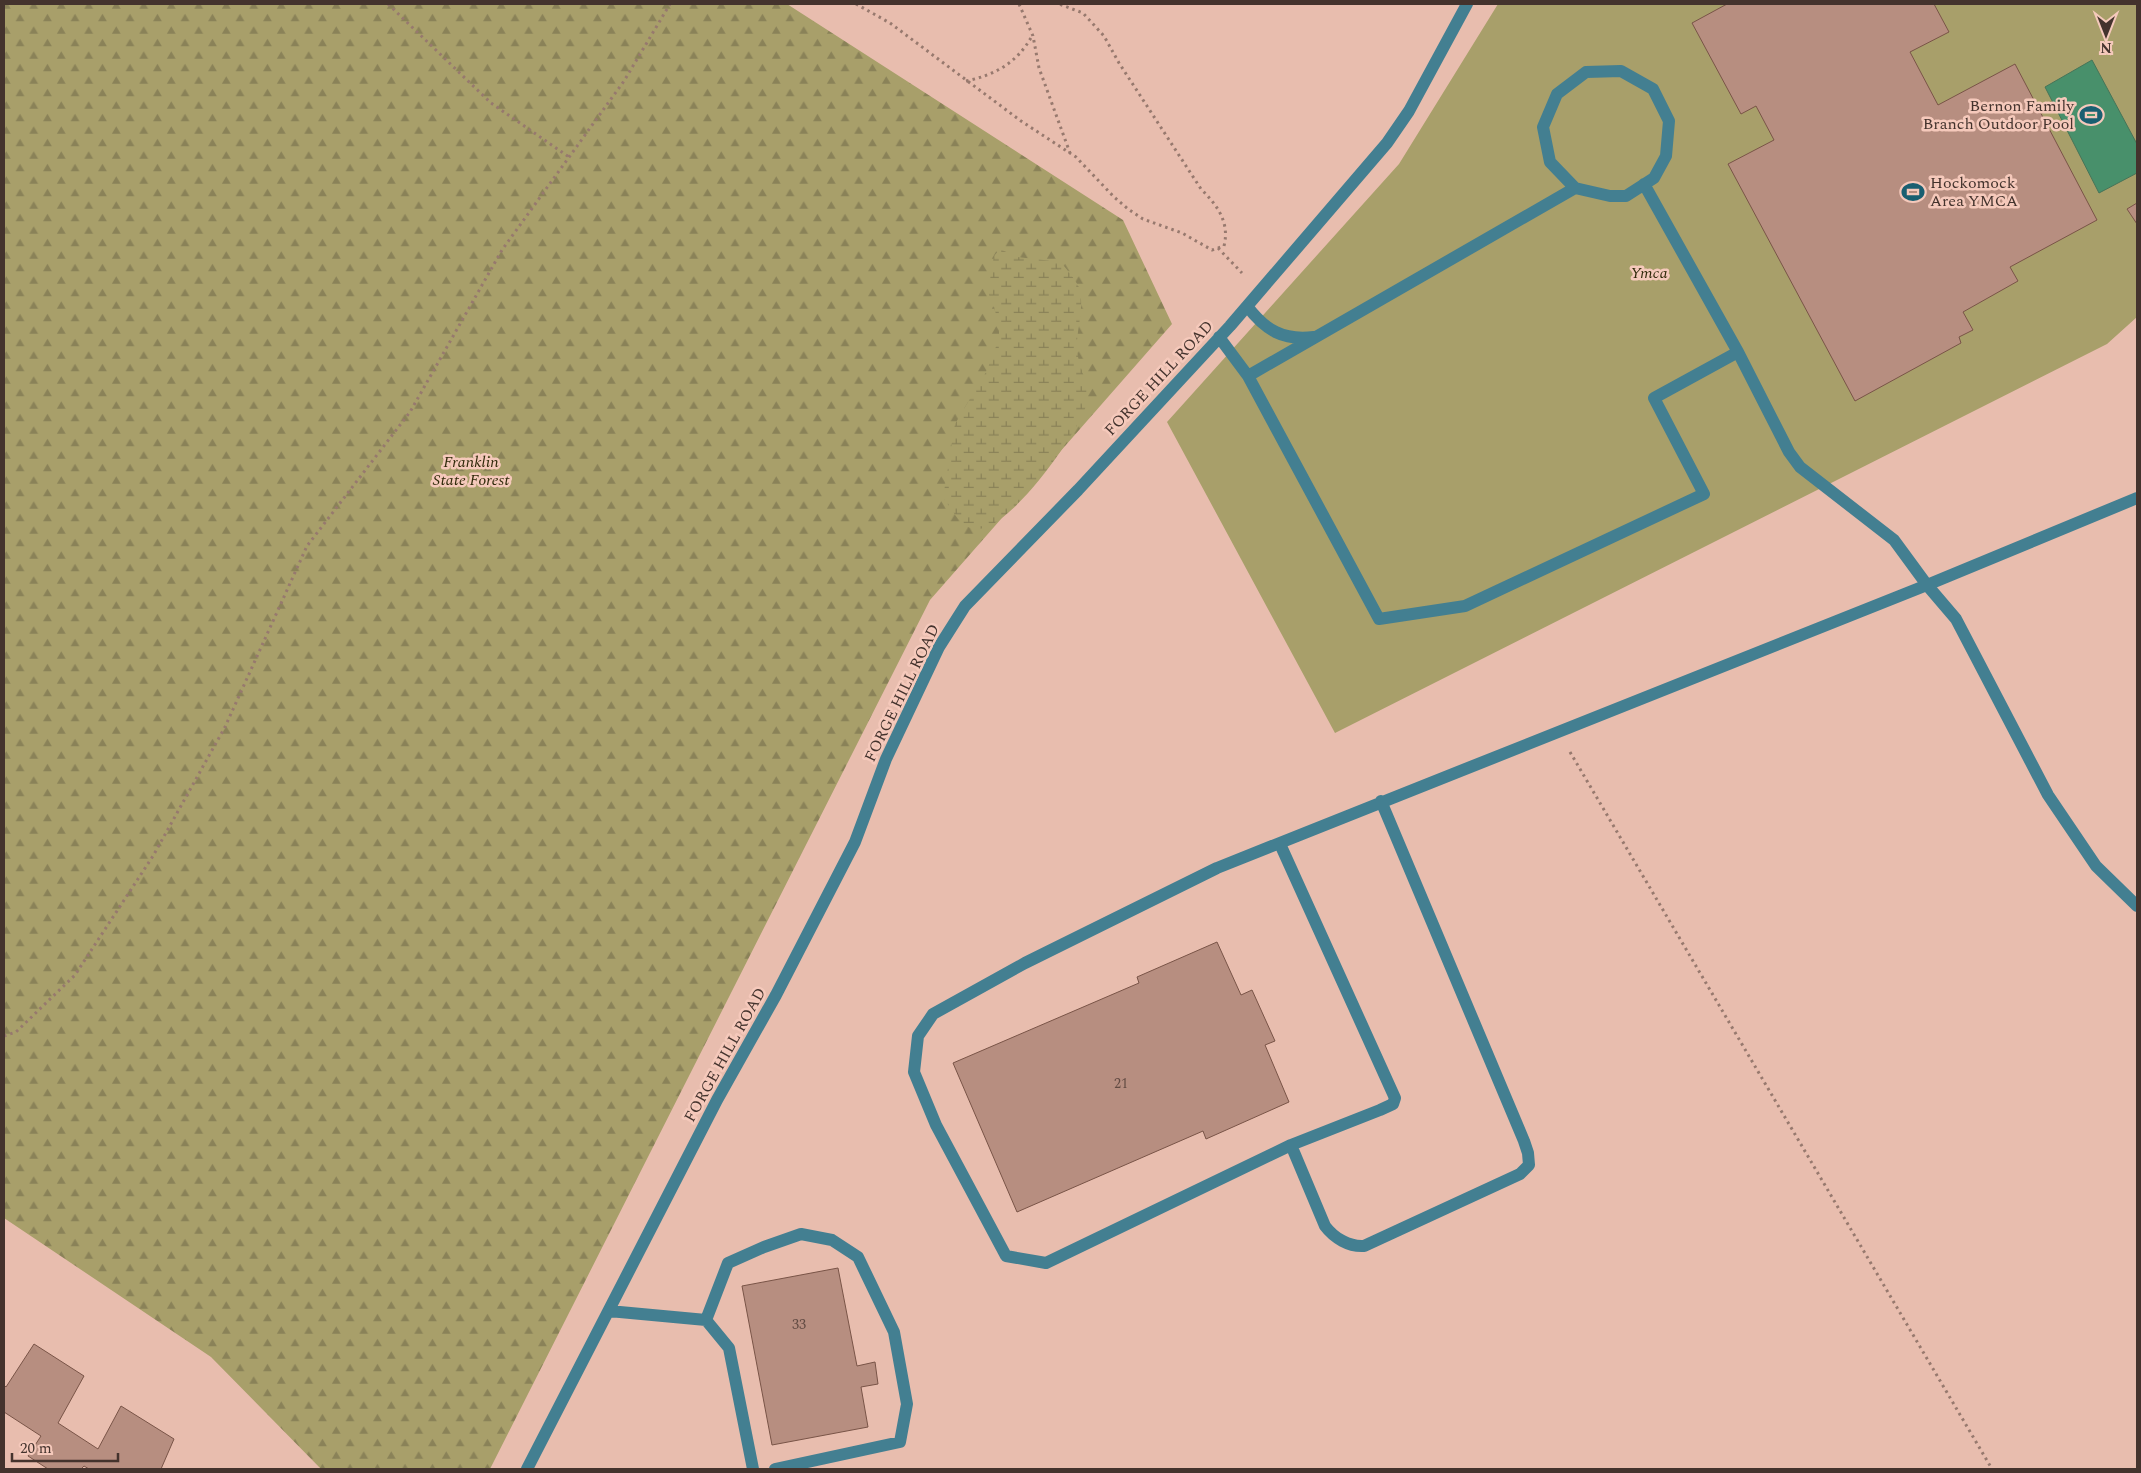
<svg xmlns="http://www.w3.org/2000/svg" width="2141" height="1473" viewBox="0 0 2141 1473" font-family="Spectral,serif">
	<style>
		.forest { fill: url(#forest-firs) }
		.wetland { fill: url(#wetland-marsh) }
		.park { fill: #a89f6a }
		.water { fill: #48906b; stroke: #477458 }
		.building { fill: #b78e80; stroke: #795447 }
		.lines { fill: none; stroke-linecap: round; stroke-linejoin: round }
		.path { stroke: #97796e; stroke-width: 3; stroke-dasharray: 2.5 4; stroke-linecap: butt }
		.minor { stroke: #437f91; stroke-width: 12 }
		.labels { text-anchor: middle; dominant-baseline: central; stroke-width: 5; stroke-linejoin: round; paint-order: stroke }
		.number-label { font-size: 14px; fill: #614a42 }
		.poi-label { font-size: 16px; fill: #44332d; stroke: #f5c9bb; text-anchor: end }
		.park-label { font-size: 16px; font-style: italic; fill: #2f2909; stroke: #f5c9bb }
		.street-label { font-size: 16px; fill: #44332d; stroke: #f5c9bb }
	</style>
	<defs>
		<pattern id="forest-firs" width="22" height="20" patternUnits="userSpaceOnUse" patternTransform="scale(1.25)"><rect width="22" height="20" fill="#a89f6a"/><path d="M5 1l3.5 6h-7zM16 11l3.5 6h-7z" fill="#8a8258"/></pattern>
		<pattern id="wetland-marsh" width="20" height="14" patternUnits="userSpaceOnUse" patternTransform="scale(1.25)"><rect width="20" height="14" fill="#a89f6a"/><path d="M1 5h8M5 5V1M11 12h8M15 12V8" fill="none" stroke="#8a8258"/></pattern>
	</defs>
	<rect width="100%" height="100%" fill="#e8bdae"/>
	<path class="forest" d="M4,4H787L1123,220L1172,324L930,600L490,1469H321L211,1357L4,1218Z"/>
	<path class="wetland" d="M1000,249L1017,257L1061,262C1067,270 1077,281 1080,290C1084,311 1076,330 1077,351C1079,369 1092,388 1086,406C1076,436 1012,526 979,529C961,530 953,510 943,498L955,424L986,372L999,339V322L988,292L994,256Z"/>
	<path class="park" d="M1498,4H2137V317L2107,344L1335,733L1167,422L1399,164Z"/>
	<path class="water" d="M2092,60L2137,144V173L2099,193L2045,87Z"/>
	<path class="building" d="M1727,4H1934L1949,32L1910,52L1938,105L2015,64L2097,220L2010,267L2018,281L1963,312L1973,330L1959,337L1961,343L1855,401L1728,164L1774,140L1756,106L1741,114L1692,23Z
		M2137,203V224L2127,209Z
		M1217,942L1241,995L1252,990L1275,1041L1265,1045L1289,1102L1206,1139L1203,1131L1017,1212L953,1063L1139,983L1137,977Z
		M838,1268L857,1366L875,1362L878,1384L861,1387L868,1427L772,1445L742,1286Z
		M34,1344L84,1376L58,1423L98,1449L121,1406L174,1439L161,1469H89L84,1466L81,1469H48L28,1456L41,1436L4,1412V1385L6,1387Z"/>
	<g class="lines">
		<path class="path" d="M388,4L491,103L569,157
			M856,4L890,23L1021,121L1076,157L1114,197L1128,209L1143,219L1182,233L1212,250L1224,246C1230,222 1217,205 1201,189L1119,63L1104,36L1083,13L1059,4
			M1019,4L1033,36L1039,68L1070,153
			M966,81C995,75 1017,63 1032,36
			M1218,248L1242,273
			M1570,752L1992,1469
			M4,1036L16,1032L75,975L153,856L225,727L307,546L410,412L502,250L624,81L670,4"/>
		<path class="minor" d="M1621,71L1653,89L1669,121L1666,156L1654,178L1626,196H1610L1575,188L1550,162L1543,127L1557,94L1586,72Z
			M1575,188L1248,376L1379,619L1465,606L1704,494L1654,398L1738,352
			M1247,306C1265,330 1283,341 1314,337
			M1219,337L1248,376
			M2137,498L1927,585L1956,619L2048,795L2096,866L2137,906
			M1381,801L1524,1141L1528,1153L1529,1165L1520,1174L1364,1246C1349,1247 1334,1238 1325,1226L1291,1145L1046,1263L1006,1256L936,1125L914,1072L918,1036L933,1014L1025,963L1217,868L1927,585L1894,540L1800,467L1789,452L1738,352L1644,184
			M1280,844L1395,1098L1393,1104L1380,1110L1291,1145
			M609,1311L706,1320L729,1348L753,1469
			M706,1320L728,1263L764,1247L801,1234L832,1240L858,1257L894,1332L907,1404L900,1442L775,1469
			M527,1469L717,1100L776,995L855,842L886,759L939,647L965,606L1078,490L1230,326L1387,143L1409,111L1467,4"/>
	</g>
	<defs>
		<symbol id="stadium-bare" viewBox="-9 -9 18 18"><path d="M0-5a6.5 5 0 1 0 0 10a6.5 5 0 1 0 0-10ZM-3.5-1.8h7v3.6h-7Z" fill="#1a5f71" stroke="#f5c9bb" stroke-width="2.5" paint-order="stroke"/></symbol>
	</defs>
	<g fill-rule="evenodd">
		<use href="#stadium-bare" x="2075" y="99" width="32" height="32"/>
		<use href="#stadium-bare" x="1897" y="176" width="32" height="32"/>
	</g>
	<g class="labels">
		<g class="number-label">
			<text x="1121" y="1083">21</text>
			<text x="799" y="1324">33</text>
		</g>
		<g class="poi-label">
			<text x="2074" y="106">Bernon Family<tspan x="2074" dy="18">Branch Outdoor Pool</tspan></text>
			<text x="1930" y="183" text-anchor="start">Hockomock<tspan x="1930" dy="18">Area YMCA</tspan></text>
		</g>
		<g class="park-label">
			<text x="1649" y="273">Ymca</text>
			<text x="471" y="462">Franklin<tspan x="471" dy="18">State Forest</tspan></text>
		</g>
		<g class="street-label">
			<text transform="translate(1159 378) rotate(-47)">FORGE HILL ROAD</text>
			<text transform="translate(902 693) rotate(-64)">FORGE HILL ROAD</text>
			<text transform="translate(725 1055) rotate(-61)">FORGE HILL ROAD</text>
		</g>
	</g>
	<rect width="2141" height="1473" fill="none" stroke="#44332d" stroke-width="10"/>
	<g transform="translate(2106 35) rotate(180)" stroke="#f5c9bb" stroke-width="4" paint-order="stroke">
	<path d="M0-4L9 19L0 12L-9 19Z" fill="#44332d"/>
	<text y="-8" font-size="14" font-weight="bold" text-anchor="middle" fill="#44332d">N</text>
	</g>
	<path d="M12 1453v8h106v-8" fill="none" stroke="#44332d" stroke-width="2.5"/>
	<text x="20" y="1453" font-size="15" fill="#44332d" stroke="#f5c9bb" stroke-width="4" paint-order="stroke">20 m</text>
</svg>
